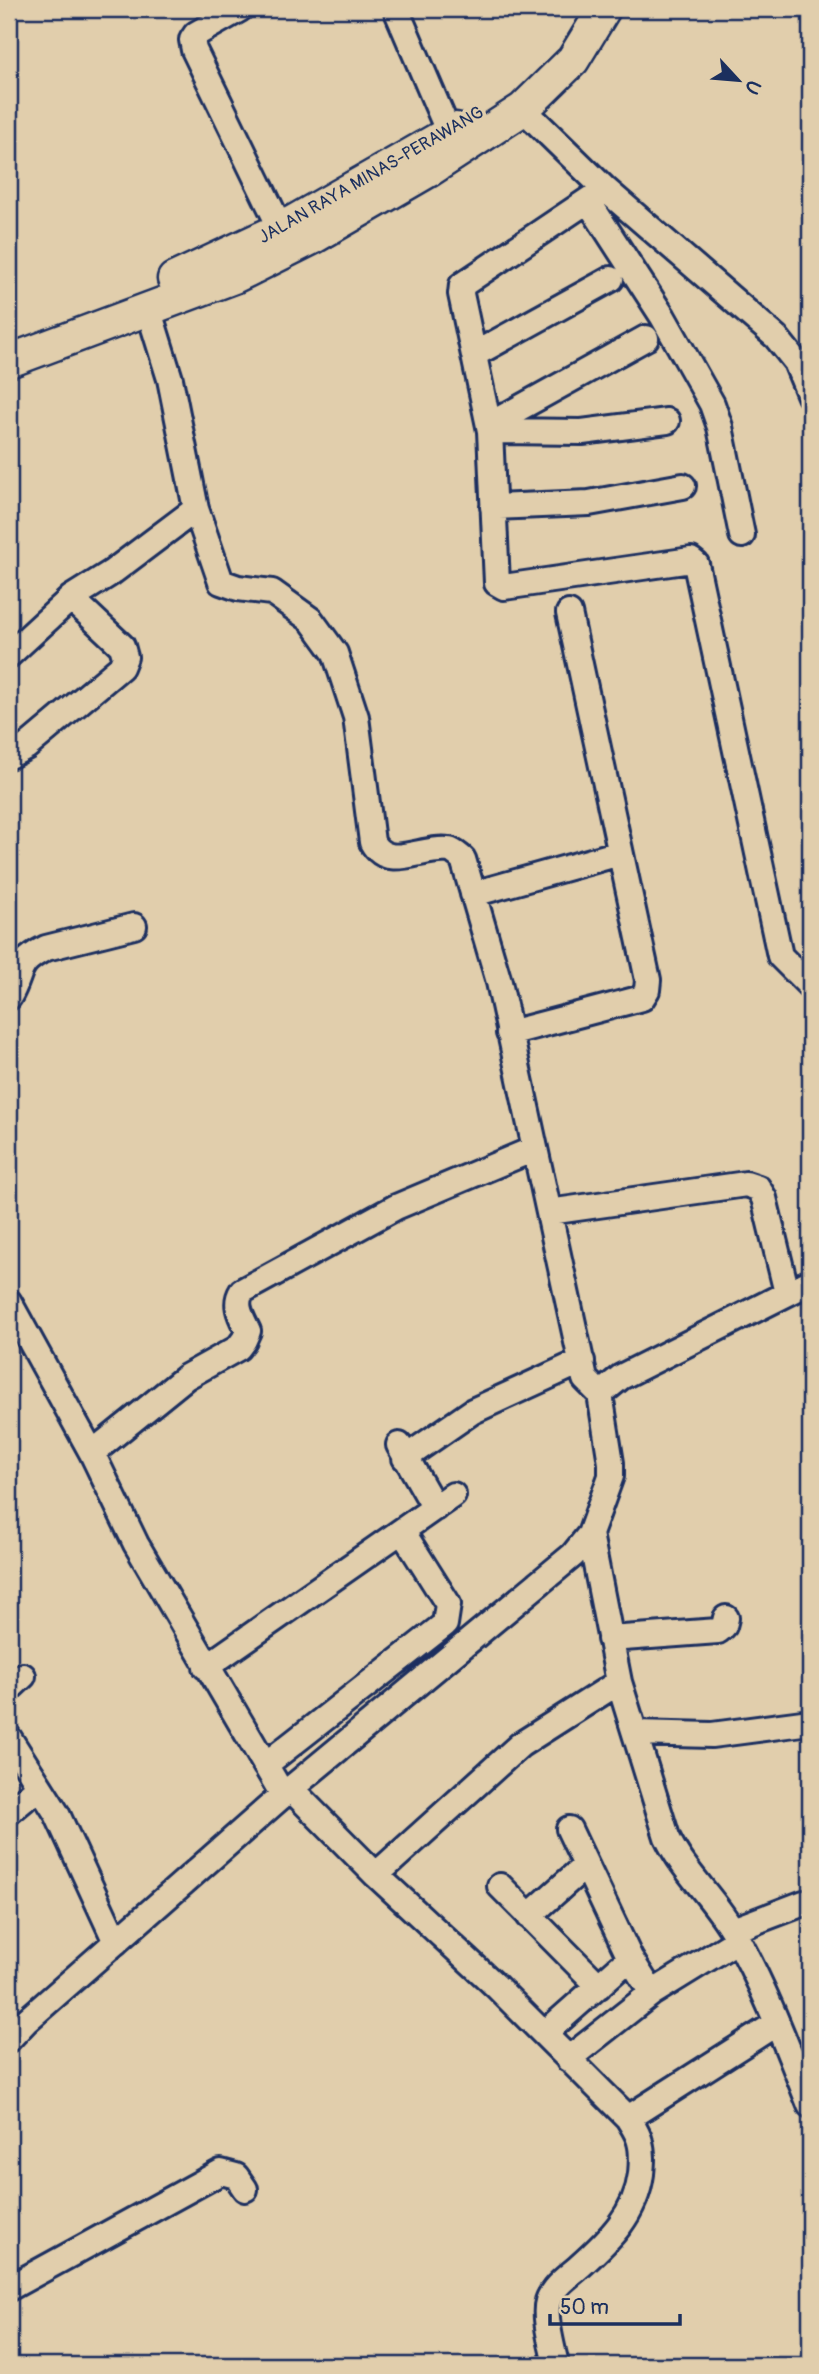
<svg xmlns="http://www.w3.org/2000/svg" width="819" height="2374" viewBox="0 0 819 2374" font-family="Pangolin,sans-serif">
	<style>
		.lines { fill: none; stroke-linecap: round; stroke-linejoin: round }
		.minor-casing { stroke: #1b2f5e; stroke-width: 30 }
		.major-casing { stroke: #1b2f5e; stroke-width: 37 }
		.minor { stroke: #e1ceac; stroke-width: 24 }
		.major { stroke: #e1ceac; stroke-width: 32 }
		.labels { text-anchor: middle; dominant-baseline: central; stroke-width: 7; stroke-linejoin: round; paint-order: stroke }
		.street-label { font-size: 18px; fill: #1b2f5e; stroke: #e1ceac }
	</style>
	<rect width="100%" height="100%" fill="#e1ceac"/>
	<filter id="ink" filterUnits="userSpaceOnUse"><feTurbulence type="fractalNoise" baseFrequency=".0143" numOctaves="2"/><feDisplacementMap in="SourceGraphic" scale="14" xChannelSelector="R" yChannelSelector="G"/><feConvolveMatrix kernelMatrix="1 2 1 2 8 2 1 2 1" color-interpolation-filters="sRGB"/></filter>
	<g filter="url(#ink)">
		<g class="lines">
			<defs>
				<path id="minor" d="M240,9L196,34L192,40L194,50L281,229
					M396,9L449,133
					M523,109L605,189L776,337L796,362L810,396
					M605,189L462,285L461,294L490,431L497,583L504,587L691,560L696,564L780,956L810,986
					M588,201L663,317L712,404L720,427L742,535
					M148,308L170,379L196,509L221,582L238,588L272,592L311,620L335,653L356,717L372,842C388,872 422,846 449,850C454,851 459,856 463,859L499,982L585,1379L600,1394
					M475,354L611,279
					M489,425L646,338
					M490,431L582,432L667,421
					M493,507L589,503L683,486
					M9,655L71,598
					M9,756L26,747L121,667L125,657L122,646L71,598L111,573L196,509
					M473,894L620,853
					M9,997C24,971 14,964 46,948L134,926
					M509,1033L642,998L647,990L648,980L569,613
					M549,1212L746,1184L758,1188L764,1198L787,1293
					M9,1302L92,1453L136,1544L283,1795
					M399,1445L435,1508
					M92,1453L186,1377L238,1348L244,1340L248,1331C242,1318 233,1305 242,1291L396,1207L534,1149
					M405,1458L473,1411L582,1361
					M590,1534L619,1682L667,1837C684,1873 715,1899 734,1933C765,1988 787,2047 810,2105
					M610,1639L718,1631L724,1626L726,1618
					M206,1667L453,1495
					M9,1689L23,1676
					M635,1733L712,1735L810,1722
					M9,1738L57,1814L116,1942
					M265,1765L445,1624L448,1604L402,1531
					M291,1789L376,1875L496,1986L628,2118C632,2125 638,2133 640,2142C643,2152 642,2163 641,2174C636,2214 609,2240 580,2266C569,2276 553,2286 548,2301C543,2317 553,2349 556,2365
					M9,1812L39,1787
					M569,1829L630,1958L652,1993
					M376,1875L520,1745L619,1682
					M500,1886L599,1986
					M529,1916L586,1865
					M733,1930L804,1903L810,1905
					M544,2034L630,1958
					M9,2039L26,2021L283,1795L573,1555L590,1534L611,1476V1463L600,1394L621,1377L810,1282
					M568,2059L652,1993L738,1940
					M628,2118L777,2023
					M9,2288L221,2172L236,2176L245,2189"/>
				<path id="major" d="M174,279L281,229L456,129
					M9,361L234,277L314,237L428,171L523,109L573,60L604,9"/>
			</defs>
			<use href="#minor" class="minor-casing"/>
			<use href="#major" class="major-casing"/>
			<use href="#minor" class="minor"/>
			<use href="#major" class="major"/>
		</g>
	</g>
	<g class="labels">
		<g class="street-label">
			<text transform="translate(371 175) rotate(-30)">JALAN RAYA MINAS-PERAWANG</text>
		</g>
	</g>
	<rect width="819" height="2374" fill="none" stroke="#e1ceac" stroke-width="35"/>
	<rect x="18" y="18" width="784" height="2339" fill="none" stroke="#1b2f5e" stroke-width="2.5" filter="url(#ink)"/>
	<g transform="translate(738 80) rotate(116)" stroke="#e1ceac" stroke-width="5" paint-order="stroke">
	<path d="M0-5L12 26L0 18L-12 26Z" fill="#1b2f5e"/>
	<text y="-10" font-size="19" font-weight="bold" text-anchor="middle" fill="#1b2f5e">U</text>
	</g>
	<path d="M550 2314v10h130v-10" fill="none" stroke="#1b2f5e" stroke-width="3.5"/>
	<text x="560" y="2314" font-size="21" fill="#1b2f5e" stroke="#e1ceac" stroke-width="5" paint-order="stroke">50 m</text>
</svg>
